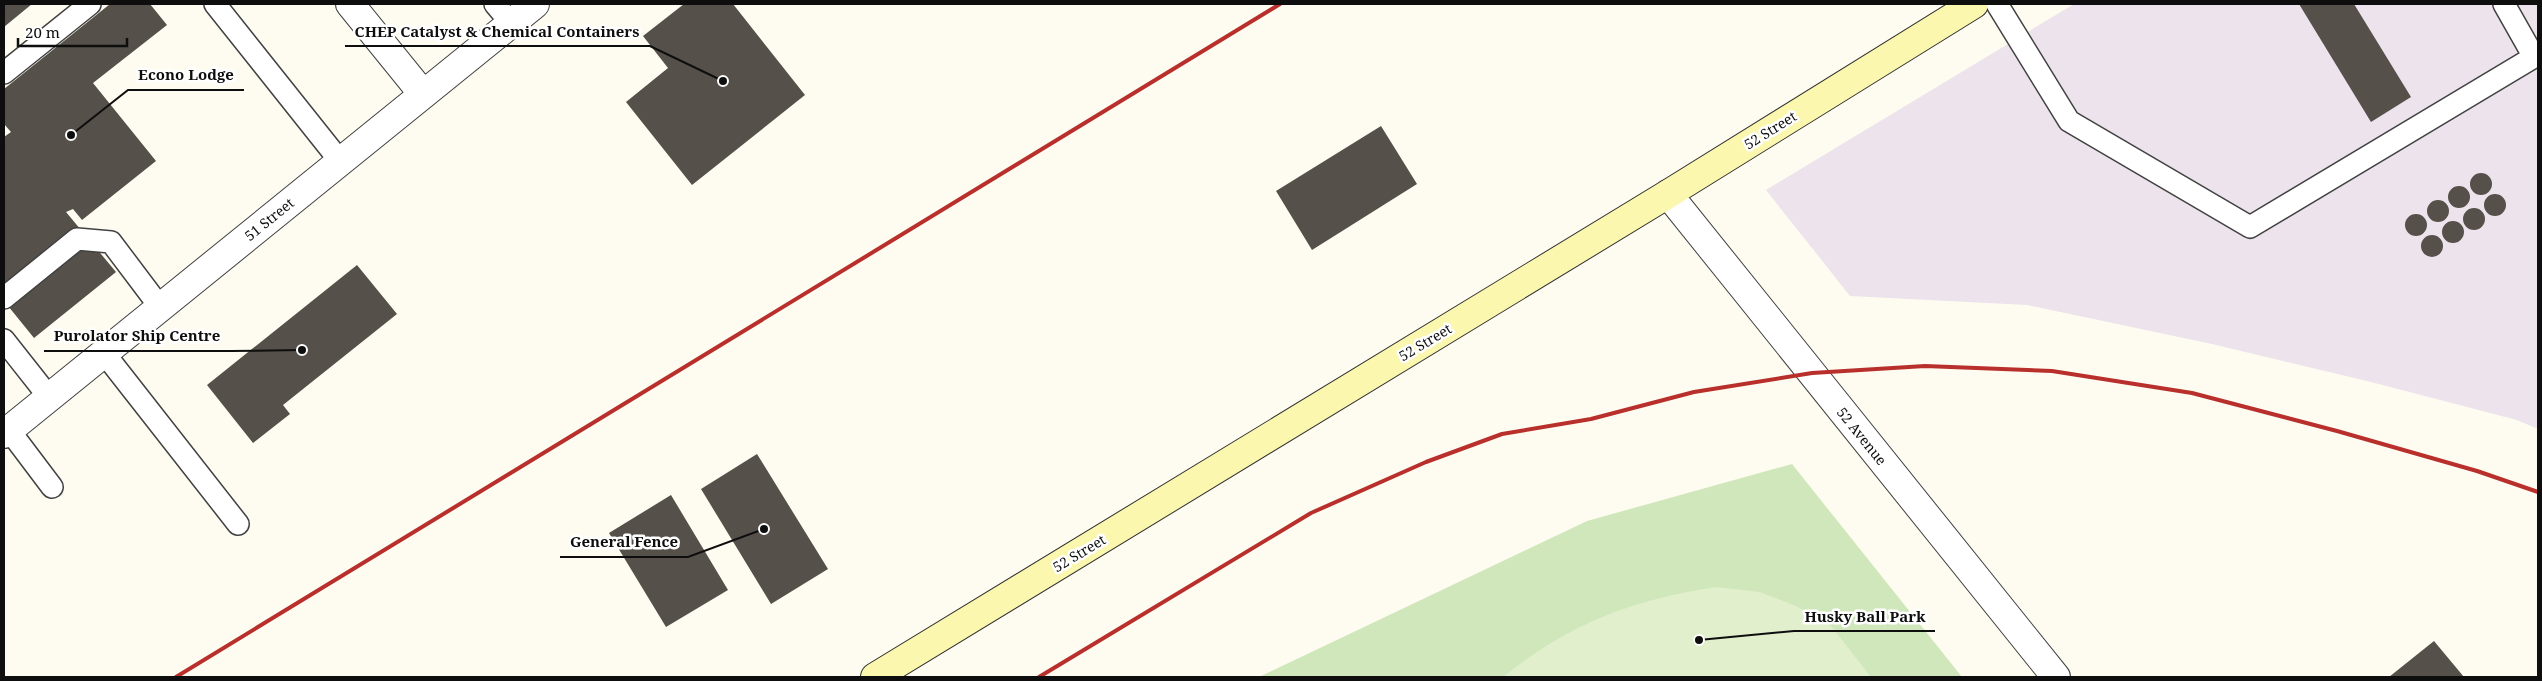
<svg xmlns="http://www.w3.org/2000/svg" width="2542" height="681" viewBox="0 0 2542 681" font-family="'Noto Serif',serif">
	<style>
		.industrial { fill: #ece3ec }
		.green { fill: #cfe7bb }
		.pitch { fill: #e1efcc }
		.building { fill: #56504b }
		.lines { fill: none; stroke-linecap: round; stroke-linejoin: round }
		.service-casing { stroke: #414141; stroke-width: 24 }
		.minor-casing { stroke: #414141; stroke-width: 30 }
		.secondary-casing { stroke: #303030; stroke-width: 30 }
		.service { stroke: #fff; stroke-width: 21 }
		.minor { stroke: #fff; stroke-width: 28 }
		.secondary { stroke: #fbf7ae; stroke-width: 28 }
		.rail { stroke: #b82f2c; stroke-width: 4 }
		.labels { text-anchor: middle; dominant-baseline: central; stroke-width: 5; stroke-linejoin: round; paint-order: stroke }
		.street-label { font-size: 14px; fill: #0e0e0e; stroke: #fff }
		.leader { fill: none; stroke: #0e0e0e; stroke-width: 2 }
		.callout-dot { fill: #0e0e0e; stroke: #fff; stroke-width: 2 }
		.callout-label { font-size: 15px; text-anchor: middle; font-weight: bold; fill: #0e0e0e; stroke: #fff; stroke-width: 5; stroke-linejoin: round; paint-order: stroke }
	</style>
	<rect width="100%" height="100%" fill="#fefcf0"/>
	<path class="industrial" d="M2074,4H2538V429L2517,420L2367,381L2212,344L2027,305L1850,296L1766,190Z"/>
	<path class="green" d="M1792,464L1962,677H1259L1587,521Z"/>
	<path class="pitch" d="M1716,587L1760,592L1796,606L1831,626L1871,677H1503C1570,623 1632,600 1716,587Z"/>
	<path class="building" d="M4,4H32L4,27Z
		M110,4H150L167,25L93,83L156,161L82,220L73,209L66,212L116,272L34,338L4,301V137L11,132L4,124V89Z
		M684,4H733L805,95L692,185L626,102L668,68L643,36Z
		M2299,4H2354L2411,97L2371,122Z
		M1381,126L1417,184L1312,250L1276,191Z
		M2470 184a11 11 0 1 1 22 0a11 11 0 1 1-22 0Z
		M2448 197a11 11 0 1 1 22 0a11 11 0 1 1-22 0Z
		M2484 205a11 11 0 1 1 22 0a11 11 0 1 1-22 0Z
		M2427 211a11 11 0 1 1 22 0a11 11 0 1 1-22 0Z
		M2463 219a11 11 0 1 1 22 0a11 11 0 1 1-22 0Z
		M2405 225a11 11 0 1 1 22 0a11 11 0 1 1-22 0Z
		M2442 232a11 11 0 1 1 22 0a11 11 0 1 1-22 0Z
		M2421 246a11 11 0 1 1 22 0a11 11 0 1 1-22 0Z
		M357,265L397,314L283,405L290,414L253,443L207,385Z
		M757,454L828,569L771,604L701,489Z
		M671,495L728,590L666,627L609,533Z
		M2434,641L2464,677H2389Z"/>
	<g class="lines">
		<defs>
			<path id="service" d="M215,4L340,161
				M495,4L511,23
				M1997,4L2069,121L2250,227L2534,57L2504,4
				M4,73L90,4
				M4,298L77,239L111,242L160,307
				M4,340L49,397
				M104,353L238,524
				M9,430L52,487"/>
			<path id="minor" d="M350,4L423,94
				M1668,194L2056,677
				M4,434L535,4"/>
			<path id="secondary" d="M875,677L1668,194L1974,4"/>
		</defs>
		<use href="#service" class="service-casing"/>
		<use href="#minor" class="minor-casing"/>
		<use href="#secondary" class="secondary-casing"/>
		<use href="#service" class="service"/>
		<use href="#minor" class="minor"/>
		<use href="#secondary" class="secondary"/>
		<path class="rail" d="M176,677L1280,4
			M1039,677L1311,513L1426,462L1502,434L1591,419L1694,392L1812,373L1925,366L2052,371L2192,393L2337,431L2477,471L2538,492"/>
	</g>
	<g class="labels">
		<g class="street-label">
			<text transform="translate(1770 130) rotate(-32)">52 Street</text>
			<text transform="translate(269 219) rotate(-39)">51 Street</text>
			<text transform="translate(1425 342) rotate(-31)">52 Street</text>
			<text transform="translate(1862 436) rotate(51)">52 Avenue</text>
			<text transform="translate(1079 553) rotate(-31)">52 Street</text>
		</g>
	</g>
	<path class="leader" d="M723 81L650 46H345M71 135L128 90H244M302 350L231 351H44M764 529L688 557H560M1699 640L1794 631H1935"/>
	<g class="callout-dot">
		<circle cx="723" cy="81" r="5"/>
		<circle cx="71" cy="135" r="5"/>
		<circle cx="302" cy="350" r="5"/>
		<circle cx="764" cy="529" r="5"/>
		<circle cx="1699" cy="640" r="5"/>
	</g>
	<g class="callout-label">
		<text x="497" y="37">CHEP Catalyst &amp; Chemical Containers</text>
		<text x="186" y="80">Econo Lodge</text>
		<text x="137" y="341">Purolator Ship Centre</text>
		<text x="624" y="547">General Fence</text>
		<text x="1865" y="622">Husky Ball Park</text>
	</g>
	<rect width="2542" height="681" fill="none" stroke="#0e0e0e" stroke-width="10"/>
	<path d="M18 38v8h109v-8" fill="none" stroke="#0e0e0e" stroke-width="2.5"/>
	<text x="25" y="38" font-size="15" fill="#0e0e0e" stroke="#ffffff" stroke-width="4" paint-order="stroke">20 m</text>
</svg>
